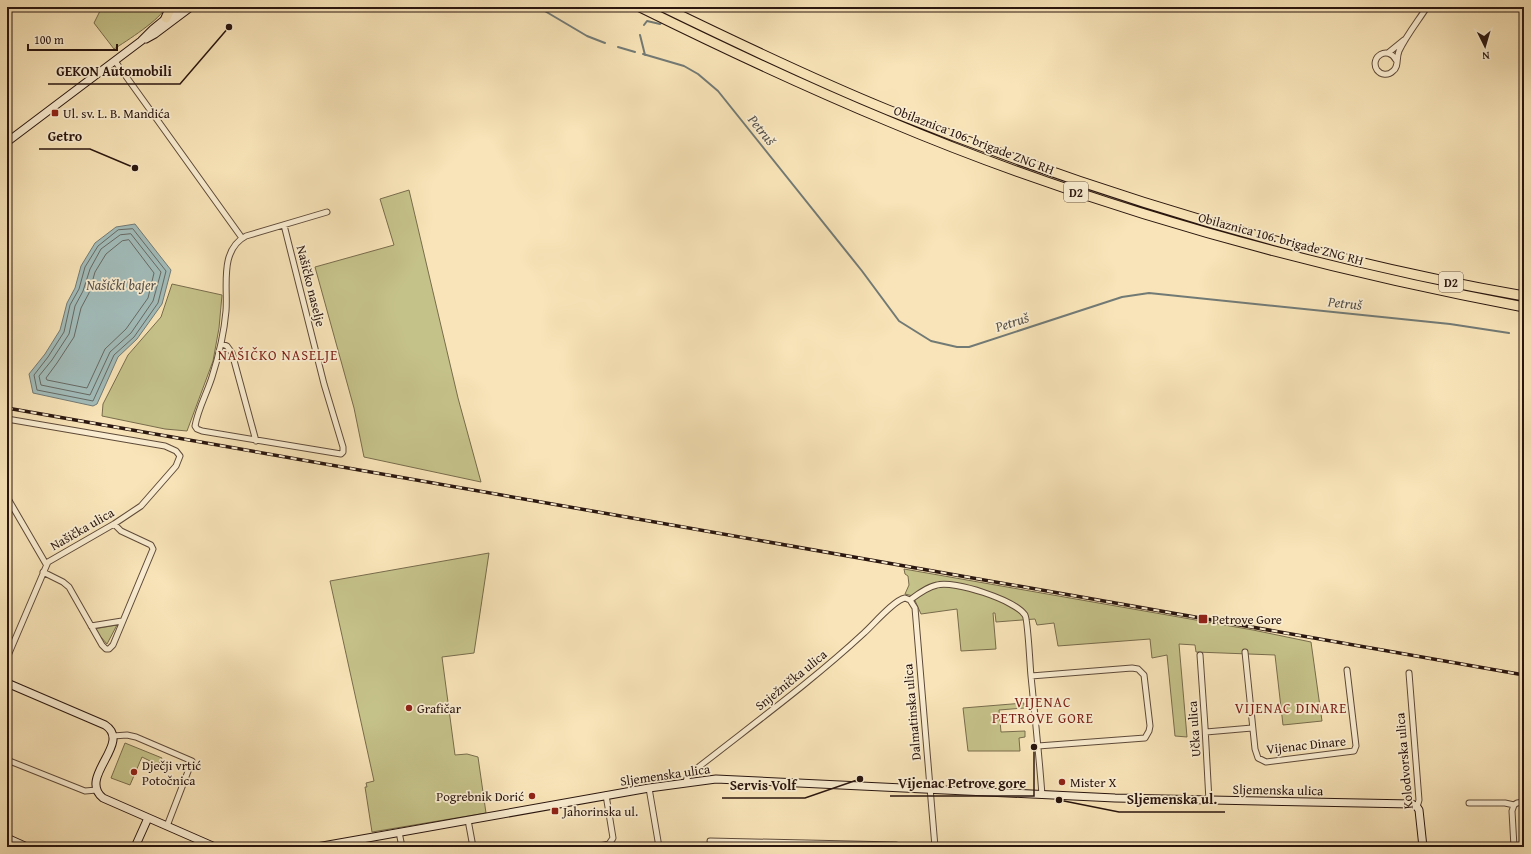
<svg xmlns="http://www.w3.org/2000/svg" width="1531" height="854" viewBox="0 0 1531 854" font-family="'Gentium Book Plus',serif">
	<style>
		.green { fill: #c5c289; stroke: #786c4c }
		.water { fill: #a2bcba; stroke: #727a76 }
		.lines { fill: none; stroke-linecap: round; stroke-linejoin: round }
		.shore { stroke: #666964; stroke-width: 1 }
		.stream { stroke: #727a76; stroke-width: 2 }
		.street-casing { stroke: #5e4a39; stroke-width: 7 }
		.secondary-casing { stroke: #2a160f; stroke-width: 9 }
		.highway-casing { stroke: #2a160f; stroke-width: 11 }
		.street { stroke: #faedd1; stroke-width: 5 }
		.secondary { stroke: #faedd1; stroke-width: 7 }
		.highway { stroke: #f8e4b8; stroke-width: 9 }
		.rail-casing { stroke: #2a160f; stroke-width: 3.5 }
		.rail { stroke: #faedd1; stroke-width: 2; stroke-dasharray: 6; stroke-linecap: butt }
		.poi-dot { fill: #8f2418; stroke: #faedd1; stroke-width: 1.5 }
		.labels { text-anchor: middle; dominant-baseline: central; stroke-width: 3.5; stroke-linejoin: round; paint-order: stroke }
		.shield { fill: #faedd1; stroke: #685649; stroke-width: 1 }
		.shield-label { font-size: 12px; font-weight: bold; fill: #2a160f }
		.poi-label { font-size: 13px; fill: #2a160f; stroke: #faedd1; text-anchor: start }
		.street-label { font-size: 13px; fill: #2a160f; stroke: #faedd1 }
		.water-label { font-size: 14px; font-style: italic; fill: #54504b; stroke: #faedd1 }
		.neighbourhood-label { font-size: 14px; letter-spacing: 1px; fill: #7a1f14; stroke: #faedd1 }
		.leader { fill: none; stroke: #2a160f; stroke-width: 1.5 }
		.callout-dot { fill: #2a160f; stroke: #faedd1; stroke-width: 1.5 }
		.callout-label { font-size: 14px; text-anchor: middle; font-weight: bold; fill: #2a160f; stroke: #faedd1; stroke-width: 3.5; stroke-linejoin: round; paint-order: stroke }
	</style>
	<rect width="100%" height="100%" fill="#f8e4b8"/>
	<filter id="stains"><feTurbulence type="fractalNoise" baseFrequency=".005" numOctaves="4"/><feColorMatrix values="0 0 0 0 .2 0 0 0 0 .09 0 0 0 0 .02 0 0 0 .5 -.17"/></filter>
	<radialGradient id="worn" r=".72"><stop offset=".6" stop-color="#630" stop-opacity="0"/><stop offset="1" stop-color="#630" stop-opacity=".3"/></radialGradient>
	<path class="green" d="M102,7H165C163,18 125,42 114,49L94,23Z
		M409,190L458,398L481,482L364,457L354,408L315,267L394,245L380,199Z
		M172,284L222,295L219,328L213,361L187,431L165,429L102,416L103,404L128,355L161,317Z
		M489,553L474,653L442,657L455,755L467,754L478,757L486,813L372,832L365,787H367L366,783L374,781L330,581Z
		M904,569L1253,630L1311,642L1322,721L1283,725L1275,655L1196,652L1195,645L1179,644L1187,737L1175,736L1167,655L1152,658L1150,639L1058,646L1054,623L1037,625L1035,619L996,622L995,613H993L996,649L961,651L957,609L921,614L913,596L905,594L909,585L908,576L905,574Z
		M117,625L107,644L94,629Z
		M1024,703V708L999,710L1001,732L1025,731V737L1019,738L1020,751H968L963,708Z
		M125,743L162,758L158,765L142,757L130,785L111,778Z"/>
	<path class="water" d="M135,224L171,270L162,304L137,339L118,357L97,404L93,406L33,393L29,374L45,354L60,330L67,303L75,288L81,266L95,243L116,227Z"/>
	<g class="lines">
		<path class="shore" d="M133,229L166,271L158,303L134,337L114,355L93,401L37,390L34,375L48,357L64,332L70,305L79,289L85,267L98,246L118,230Z
			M131,234L161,272L153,301L131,333L110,352L90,395L41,385L39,376L52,360L69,334L75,306L83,291L90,269L101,249L120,235Z
			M129,240L154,273L148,298L126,329L105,349L87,388L47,380L46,378L57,363L74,337L81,308L89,293L95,272L106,254L122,241Z"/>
		<path class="stream" d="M538,7L587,36L605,43
			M644,25L647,21L660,24L662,22
			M640,35L645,55
			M618,47L635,52
			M643,54L684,66L698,74L718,91L862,271L899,321L931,341L957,347H969L1122,297L1149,293L1450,324L1509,333"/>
		<defs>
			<path id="street" d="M1388,53L1404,40
				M1396,60C1388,45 1369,57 1377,70C1381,75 1388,76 1393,71C1399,67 1396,58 1399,51C1406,36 1418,21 1427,7
				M115,61L242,238
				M284,225L324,384L343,447V452L341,454L202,431L197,429L195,426C198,409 207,393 212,377C219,355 224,334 226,311C228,287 219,250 246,236L327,212
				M222,344L227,346L232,353L256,441
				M7,419L165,446L176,451L180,456L176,466L141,506L114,524L48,562L7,658
				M7,497L46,564
				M43,572L63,582L69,587L102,645L106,649H109L113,645L153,549L151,545L121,531L114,524
				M910,600L915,608L935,847
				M910,600C918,594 927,587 937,585C954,580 1015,600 1025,615C1028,620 1030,667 1031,676
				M91,626L122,621
				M1245,652L1255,749L1258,758L1266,762L1354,751L1356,746L1347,670
				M1200,655L1205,727L1209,801
				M1409,673L1419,800L1417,807
				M1206,732L1252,728
				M113,736L127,735L136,737L192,761L167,826
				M1038,746L1145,738L1149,731L1150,726L1144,675L1138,669L1132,668L1031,676C1035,716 1039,755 1042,795
				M7,760L85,791L97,790
				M686,782L687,778L691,773C749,727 810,683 864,633C873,625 894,600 905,598L910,600
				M649,788L659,847
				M1469,803H1505L1514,805L1517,803L1524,802
				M1514,805L1512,811L1514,847
				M468,820L473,847
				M399,832L402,847
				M710,841L896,845
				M595,847L609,844L613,838L606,795"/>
			<path id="secondary" d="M146,39L155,34L191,7
				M7,142L141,41L153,29L180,7
				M7,683L105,725C133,743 77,777 103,798L215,847
				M7,838L27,847
				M135,847L148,818
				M317,847L649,788L716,779L1115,798L1412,804L1417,807L1419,810L1423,847"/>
			<path id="highway" d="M640,7C721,47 804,86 888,121C1092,207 1306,266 1524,307
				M663,7C737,43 812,79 888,110C1093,193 1306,258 1524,296
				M166,18L171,7"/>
		</defs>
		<use href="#street" class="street-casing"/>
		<use href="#secondary" class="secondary-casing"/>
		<use href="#highway" class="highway-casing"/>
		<use href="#street" class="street"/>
		<use href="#secondary" class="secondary"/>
		<use href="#highway" class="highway"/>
		<defs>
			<path id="rail" d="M7,408L1524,675"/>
		</defs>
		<use href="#rail" class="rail-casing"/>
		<use href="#rail" class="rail"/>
	</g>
	<g class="poi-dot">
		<rect x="51" y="109" width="8" height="8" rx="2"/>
		<rect x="1198" y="614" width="10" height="10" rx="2"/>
		<circle cx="409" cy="708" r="4"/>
		<circle cx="134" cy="772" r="4"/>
		<circle cx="1062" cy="782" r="4"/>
		<circle cx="532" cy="796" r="4"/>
		<rect x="551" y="807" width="8" height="8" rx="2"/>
	</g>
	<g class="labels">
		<g class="shield">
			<rect x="1064" y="182" width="24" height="20" rx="3"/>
			<rect x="1439" y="272" width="24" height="20" rx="3"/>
		</g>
		<g class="shield-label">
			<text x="1076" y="192">D2</text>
			<text x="1451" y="282">D2</text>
		</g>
		<g class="poi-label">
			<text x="63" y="113">Ul. sv. L. B. Mandića</text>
			<text x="1212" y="619">Petrove Gore</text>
			<text x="417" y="708">Grafičar</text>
			<text x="142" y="765">Dječji vrtić<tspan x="142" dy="15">Potočnica</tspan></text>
			<text x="1070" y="782">Mister X</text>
			<text x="524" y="796" text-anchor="end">Pogrebnik Dorić</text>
			<text x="563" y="811">Jahorinska ul.</text>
		</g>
		<g class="street-label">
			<text transform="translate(974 140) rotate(21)">Obilaznica 106. brigade ZNG RH</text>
			<text transform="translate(1281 239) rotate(15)">Obilaznica 106. brigade ZNG RH</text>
			<text transform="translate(311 286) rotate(76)">Našičko naselje</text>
			<text transform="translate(82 529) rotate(-30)">Našička ulica</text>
			<text transform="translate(791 680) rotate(-39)">Snježnička ulica</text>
			<text transform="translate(912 712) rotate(-95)">Dalmatinska ulica</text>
			<text transform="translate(1194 729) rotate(-94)">Učka ulica</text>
			<text transform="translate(1306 745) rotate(-6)">Vijenac Dinare</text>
			<text transform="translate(1404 761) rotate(-95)">Kolodvorska ulica</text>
			<text transform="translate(665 775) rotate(-8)">Sljemenska ulica</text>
			<text transform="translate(1278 790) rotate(1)">Sljemenska ulica</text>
		</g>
		<g class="water-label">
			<text transform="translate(762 130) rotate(51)">Petruš</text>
			<text x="121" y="285">Našički bajer</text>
			<text transform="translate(1345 303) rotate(6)">Petruš</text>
			<text transform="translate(1012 322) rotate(-18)">Petruš</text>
		</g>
		<g class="neighbourhood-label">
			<text x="278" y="355">NAŠIČKO NASELJE</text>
			<text x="1043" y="702">VIJENAC<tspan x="1043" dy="16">PETROVE GORE</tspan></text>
			<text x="1291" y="708">VIJENAC DINARE</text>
		</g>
	</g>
	<path class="leader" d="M229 27L180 84H48M135 168L90 149H39M1034 747L1034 796H890M860 779L805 798H722M1059 800L1119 812H1225"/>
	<g class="callout-dot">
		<circle cx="229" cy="27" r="4"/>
		<circle cx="135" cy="168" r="4"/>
		<circle cx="1034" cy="747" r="4"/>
		<circle cx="860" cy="779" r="4"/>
		<circle cx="1059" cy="800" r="4"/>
	</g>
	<g class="callout-label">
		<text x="114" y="76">GEKON Automobili</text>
		<text x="65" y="141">Getro</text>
		<text x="962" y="788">Vijenac Petrove gore</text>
		<text x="763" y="790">Servis Volf</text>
		<text x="1172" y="804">Sljemenska ul.</text>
	</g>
	<rect width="1531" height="854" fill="none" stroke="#f8e4b8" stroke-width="24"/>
	<rect x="8" y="8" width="1515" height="838" fill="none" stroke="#2a160f" stroke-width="2"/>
	<rect x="12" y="12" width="1507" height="830" fill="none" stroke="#2a160f"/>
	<g transform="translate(1485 46) rotate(175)" stroke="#faedd1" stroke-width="3" paint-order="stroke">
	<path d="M0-3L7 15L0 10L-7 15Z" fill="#2a160f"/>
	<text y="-6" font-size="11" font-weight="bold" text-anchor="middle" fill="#2a160f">N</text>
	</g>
	<path d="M28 44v6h89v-6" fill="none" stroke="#2a160f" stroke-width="2"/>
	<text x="34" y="44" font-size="12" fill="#2a160f" stroke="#faedd1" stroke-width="3" paint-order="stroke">100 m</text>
	<rect width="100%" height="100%" filter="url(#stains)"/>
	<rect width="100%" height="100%" fill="url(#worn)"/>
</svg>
